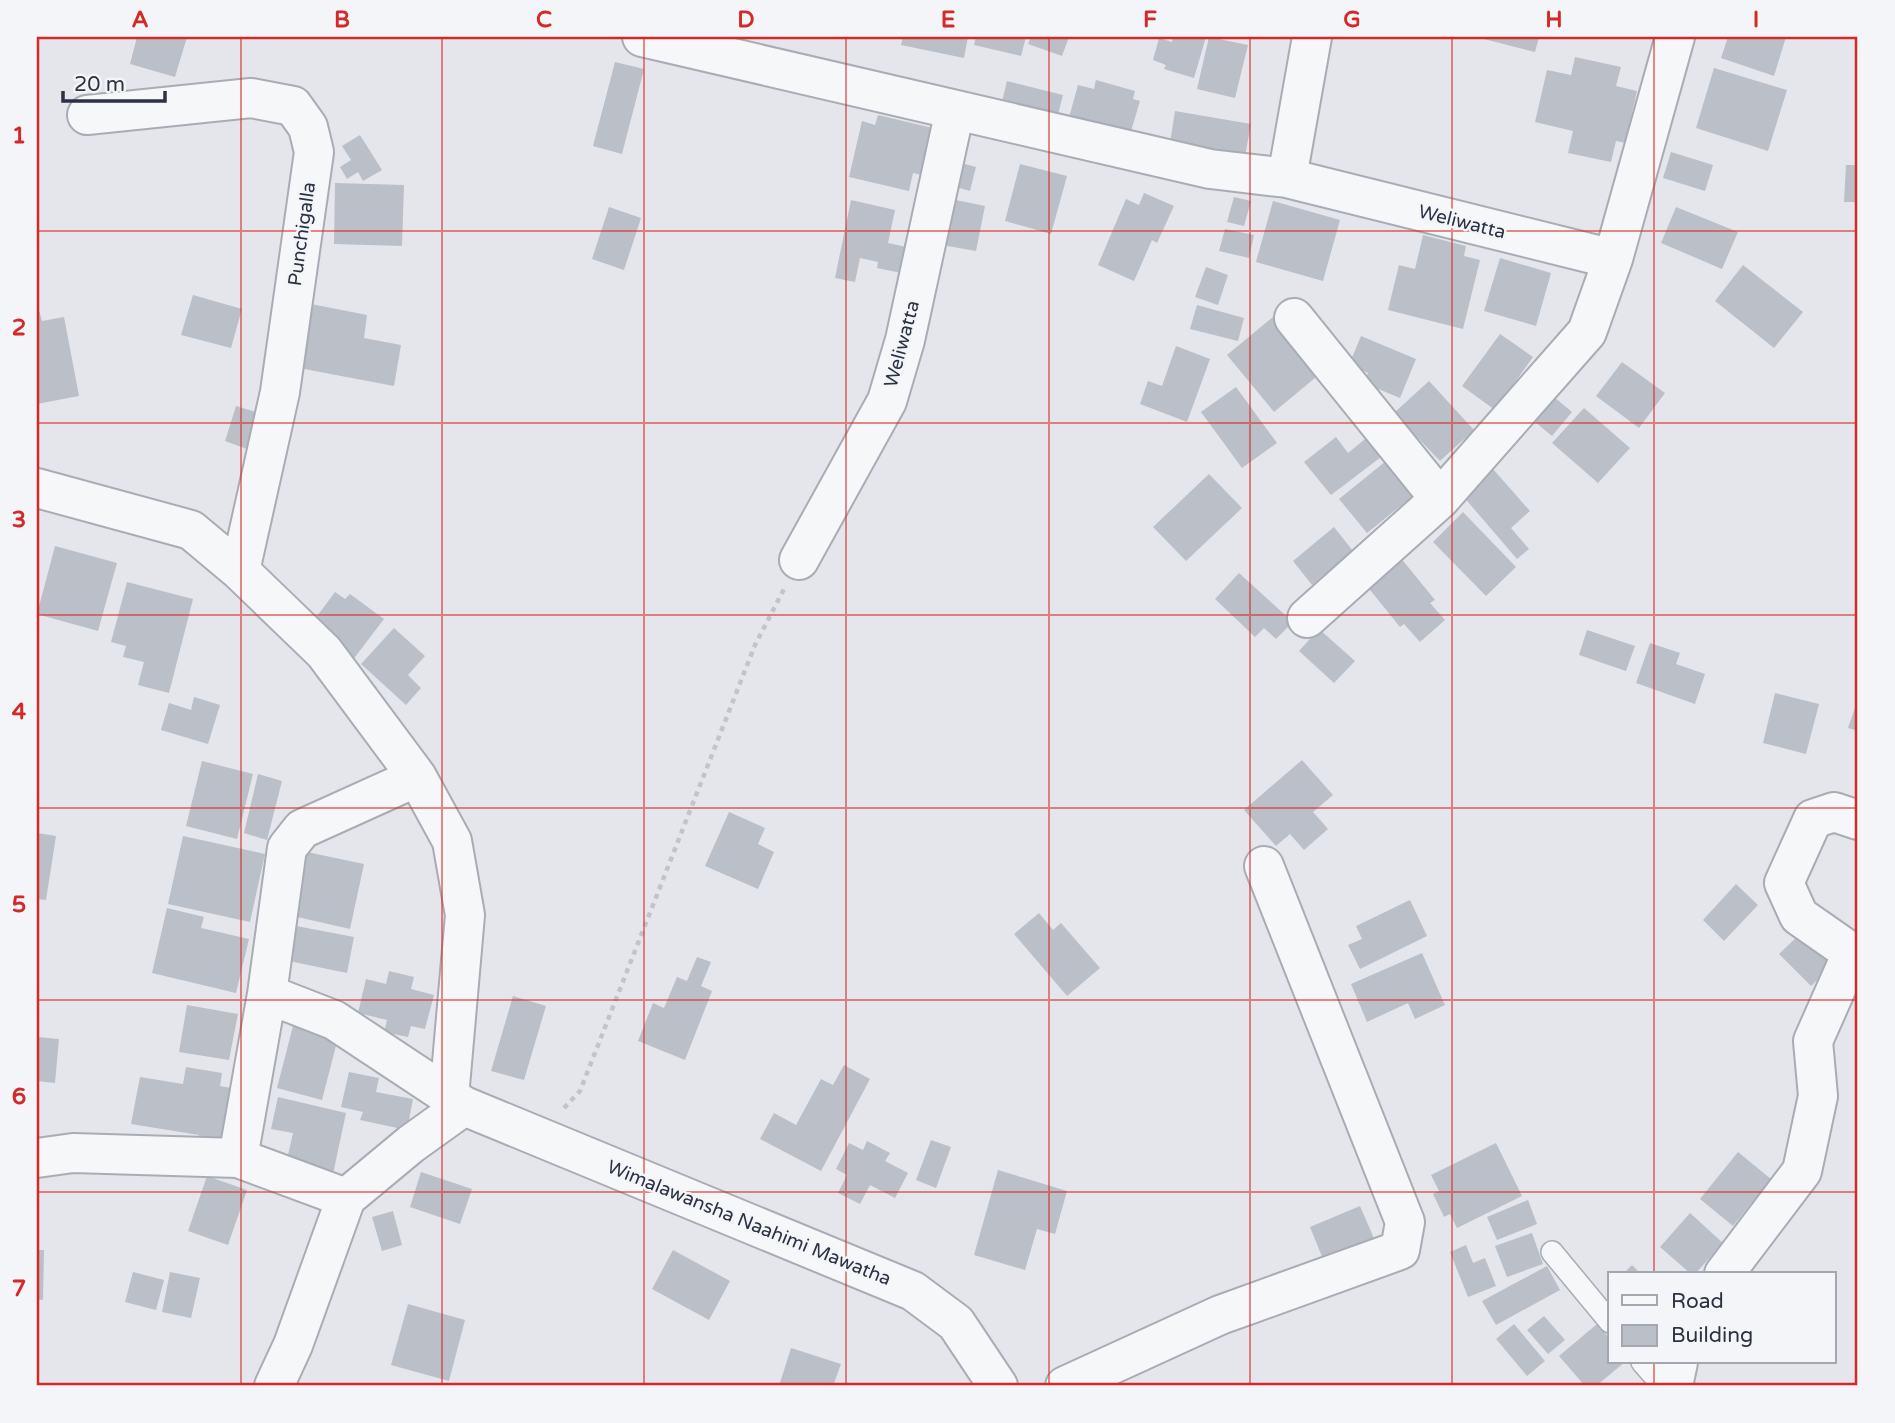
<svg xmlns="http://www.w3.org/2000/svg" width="1895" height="1423" viewBox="0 0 1895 1423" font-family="'Varela Round',sans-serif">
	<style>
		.building { fill: #bbbfc8 }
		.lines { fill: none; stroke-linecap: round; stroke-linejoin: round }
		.service-casing { stroke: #a9acb5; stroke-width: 24 }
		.minor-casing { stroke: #a9acb5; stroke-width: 42 }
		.path { stroke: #c1c4ca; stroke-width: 4.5; stroke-dasharray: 5 5; stroke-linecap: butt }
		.service { stroke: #f6f7f9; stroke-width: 21 }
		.minor { stroke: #f6f7f9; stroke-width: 38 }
		.grid { fill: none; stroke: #d62828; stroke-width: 2; stroke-opacity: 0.55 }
		.labels { text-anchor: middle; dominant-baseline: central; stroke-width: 5; stroke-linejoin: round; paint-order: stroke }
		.street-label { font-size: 19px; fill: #2c3243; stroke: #f3f5f8 }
		.neatline { fill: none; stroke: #d62828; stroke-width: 2.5 }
		.grid-label { font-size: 23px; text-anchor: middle; font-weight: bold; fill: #d62828 }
	</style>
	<rect width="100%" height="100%" fill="#e4e6eb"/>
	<path class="building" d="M137,37H187L175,77L130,64Z
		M903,37H968L964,58L901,45Z
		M976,37H1026L1021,56L974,45Z
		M1031,37H1069L1062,56L1028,44Z
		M1173,37H1206L1194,78L1164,69L1166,65L1153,60L1159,38L1172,42Z
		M1209,37L1248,45L1235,98L1197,89Z
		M1476,37H1539L1535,52Z
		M1728,37H1786L1774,76L1721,58Z
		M1575,57L1621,67L1616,86L1637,91L1625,143L1616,141L1611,162L1568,153L1573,131L1535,122L1547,70L1571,75Z
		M615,62L644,69L622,154L593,146Z
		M1714,68L1787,90L1768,151L1696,128Z
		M1096,80L1135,91L1133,99L1140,101L1129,138L1068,121L1078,85L1094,89Z
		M1007,81L1063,95L1055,127L999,114Z
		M1175,111L1251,124L1245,156L1170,143Z
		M878,115L941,130L930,177L913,173L909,191L849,177L862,121L875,125Z
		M360,135L382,170L363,181L358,172L347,179L340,167L351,160L342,146Z
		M1671,152L1713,165L1705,191L1663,178Z
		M958,162L976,167L970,191L952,186Z
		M1020,164L1067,176L1051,234L1005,221Z
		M1846,165H1858V202H1844Z
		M335,183L404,185L402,246L334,244Z
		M1144,193L1174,206L1157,243L1152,240L1134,281L1098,265L1126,199L1139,205Z
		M1234,197L1251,201L1244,226L1227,222Z
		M946,198L985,206L976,251L936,244Z
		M851,200L895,210L888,243L911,248L906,274L877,268L878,262L860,258L855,282L835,278Z
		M1273,201L1340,220L1323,281L1256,262Z
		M609,207L641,218L624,270L592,259Z
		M1676,207L1738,232L1722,269L1661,243Z
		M1225,229L1254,235L1249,258L1219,251Z
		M1423,235L1466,246L1464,256L1480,260L1463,329L1388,310L1399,265L1415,269Z
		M1500,258L1551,273L1536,326L1484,311Z
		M1743,265L1803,312L1774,348L1715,301Z
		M1206,267L1228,275L1218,305L1195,297Z
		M193,295L242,309L231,348L181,335Z
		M37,303L42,321L64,317L79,396L37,404Z
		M311,304L367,315L364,338L401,345L394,386L299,368Z
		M1197,305L1244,318L1238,341L1190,329Z
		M1274,316L1321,373L1274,412L1227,355Z
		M1500,334L1533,357L1495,410L1462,386Z
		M1361,336L1416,359L1400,398L1364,383L1368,373L1349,365Z
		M1176,346L1210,359L1187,422L1140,404L1148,381L1162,386Z
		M1622,362L1665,393L1639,428L1596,396Z
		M1429,381L1474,430L1440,461L1394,413Z
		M1236,387L1277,443L1242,468L1201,412Z
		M1554,397L1572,412L1552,436L1534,421Z
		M236,406L259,413L247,449L225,441Z
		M1584,408L1630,448L1598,483L1552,443Z
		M1370,435L1385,454L1331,495L1304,462L1336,437L1348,453Z
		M1386,461L1414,495L1367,533L1339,499Z
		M1493,469L1530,511L1511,528L1529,549L1517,559L1462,495Z
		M1209,474L1242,508L1186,561L1153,527Z
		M1463,512L1516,567L1486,596L1433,542Z
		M1334,527L1353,551L1312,585L1293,561Z
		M55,546L117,563L98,631L37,614Z
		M1400,557L1435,600L1430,603L1445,620L1420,642L1404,624L1400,627L1366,585Z
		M1239,573L1293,622L1276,639L1264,628L1255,637L1215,599Z
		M127,582L193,599L169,693L138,685L144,662L123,657L126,646L111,642Z
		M335,592L345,599L350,594L384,619L352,661L312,623Z
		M394,628L425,656L408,675L421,688L406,705L361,664Z
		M1319,629L1355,661L1334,683L1299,651Z
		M1587,630L1635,646L1626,671L1579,655Z
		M1650,643L1680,653L1676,664L1705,674L1695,704L1636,683Z
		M1775,693L1819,704L1806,754L1763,743Z
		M194,697L220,705L208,744L161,730L169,703L191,710Z
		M1858,699V731L1848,728Z
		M1302,760L1333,795L1313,812L1328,829L1304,850L1290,834L1276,846L1244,810Z
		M202,761L253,774L237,839L186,826Z
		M258,774L282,781L267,840L244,833Z
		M729,812L765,828L758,844L774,852L758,889L705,866Z
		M37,833L56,836L46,900L37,899Z
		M183,836L265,854L250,922L168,904Z
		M307,852L364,864L350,929L293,916Z
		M1736,884L1758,905L1724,941L1703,920Z
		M1410,900L1427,936L1360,969L1348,945L1362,939L1356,926Z
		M167,908L204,917L201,928L249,939L236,993L152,973Z
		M1039,913L1053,930L1061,923L1100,968L1067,996L1014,934Z
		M291,925L354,937L347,973L284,960Z
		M1801,933L1833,965L1811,986L1779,954Z
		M1422,953L1445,1005L1415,1019L1408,1003L1367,1022L1351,984Z
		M697,957L711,962L701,986L712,991L685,1060L638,1041L653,1003L664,1008L677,977L687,981Z
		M389,971L414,977L411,989L434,995L425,1029L411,1026L408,1037L384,1032L387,1020L358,1013L366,979L386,984Z
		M513,996L546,1006L524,1080L491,1071Z
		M187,1005L238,1014L229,1060L179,1052Z
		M294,1022L339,1034L322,1100L277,1088Z
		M37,1037L59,1039L55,1083L37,1081Z
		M844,1065L870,1079L821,1171L760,1139L774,1113L796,1125L821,1079L833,1085Z
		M186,1067L222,1073L220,1086L231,1088L221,1144L198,1141L199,1135L131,1124L140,1077L183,1084Z
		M349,1072L379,1078L376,1092L413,1099L407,1130L360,1120L363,1112L341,1107Z
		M278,1097L346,1113L333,1174L286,1164L293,1133L271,1129Z
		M931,1140L951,1147L936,1188L916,1180Z
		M867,1141L890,1153L885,1161L908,1173L895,1198L870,1185L860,1204L838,1193L847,1175L836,1169L849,1143L863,1150Z
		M1496,1143L1522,1196L1457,1228L1450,1214L1444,1217L1433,1194L1439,1191L1431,1175Z
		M1738,1152L1771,1179L1733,1226L1700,1199Z
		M998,1170L1067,1191L1055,1234L1037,1229L1025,1270L974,1255Z
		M421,1172L472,1189L460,1224L410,1207Z
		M207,1176L247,1190L228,1245L188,1231Z
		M1528,1200L1537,1224L1497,1240L1487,1217Z
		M1360,1206L1376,1243L1325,1264L1310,1227Z
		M393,1211L402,1245L382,1251L372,1217Z
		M1690,1213L1723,1243L1695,1274H1691L1660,1247Z
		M1532,1233L1543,1264L1507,1277L1495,1246Z
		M1466,1245L1473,1263L1485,1258L1496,1286L1468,1297L1450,1252Z
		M37,1250H44L43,1300L37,1299Z
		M673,1250L730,1281L709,1320L652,1289Z
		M1632,1265L1641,1274H1623Z
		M1547,1266L1560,1290L1496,1325L1482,1301Z
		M133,1272L164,1280L156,1310L125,1302Z
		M170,1272L200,1278L191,1318L162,1312Z
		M408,1304L465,1320L449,1381L391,1365Z
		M1544,1316L1565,1340L1548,1354L1527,1330Z
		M1514,1324L1545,1361L1527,1376L1496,1339Z
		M1597,1324L1610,1339V1362H1625L1596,1386H1585L1559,1356Z
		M791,1348L841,1364L833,1386H779Z"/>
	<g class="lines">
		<defs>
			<path id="service" d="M1552,1252L1610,1322
				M1642,1362L1663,1386"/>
			<path id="minor" d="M642,37L1210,169L1287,178
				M1312,37L1287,178L1613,259L1675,37
				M87,115L251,98L293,106L308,127L314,152L280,392L240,571
				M1294,318L1440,499
				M37,488L191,530L240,571L324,652L417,777L452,841L465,915L449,1097
				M799,560L887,401L905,340L955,110
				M1307,618L1440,499L1587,332L1613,259
				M417,777L302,829L287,848L267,994L238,1158L346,1198L411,1144L464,1106
				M267,994L334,1020L464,1106L913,1291L956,1323L998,1386
				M37,1158L73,1153L238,1158
				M1724,1274L1802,1171L1818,1096L1813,1041L1852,953L1799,916L1784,883L1813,819L1834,812L1858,820
				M274,1386L293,1345L346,1198
				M1065,1386L1220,1315L1400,1250L1405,1222L1264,866
				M1673,1386L1678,1362"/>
		</defs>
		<use href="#service" class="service-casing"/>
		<use href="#minor" class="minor-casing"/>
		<path class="path" d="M564,1108L580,1091L755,645L784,589"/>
		<use href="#service" class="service"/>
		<use href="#minor" class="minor"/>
	</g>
	<path class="grid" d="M241,37V1386M442,37V1386M644,37V1386M846,37V1386M1049,37V1386M1250,37V1386M1452,37V1386M1654,37V1274M37,231H1858M37,423H1858M37,615H1858M37,808H1858M37,1000H1858M37,1192H1858M1654,1362V1386"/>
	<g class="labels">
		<g class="street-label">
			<text transform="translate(1462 222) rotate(14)">Weliwatta</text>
			<text transform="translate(302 234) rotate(-82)">Punchigalla</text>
			<text transform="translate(902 344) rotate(-75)">Weliwatta</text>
			<text transform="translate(749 1223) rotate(22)">Wimalawansha Naahimi Mawatha</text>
		</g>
	</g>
	<rect width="1895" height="1423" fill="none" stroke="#f3f5f8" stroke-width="77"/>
	<rect x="1608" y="1272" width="228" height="91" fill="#f3f5f8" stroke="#a3a7b0" stroke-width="2"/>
	<rect x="1622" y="1295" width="35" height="10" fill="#f6f7f9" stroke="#a3a7b0" stroke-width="2"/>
	<text x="1671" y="1308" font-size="21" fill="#2c3243">Road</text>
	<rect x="1622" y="1325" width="35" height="21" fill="#bbbfc8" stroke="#a3a7b0" stroke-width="2"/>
	<text x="1671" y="1342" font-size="21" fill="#2c3243">Building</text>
	<path d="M63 91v10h102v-10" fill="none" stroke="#2c3243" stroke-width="3.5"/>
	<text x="74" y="91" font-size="21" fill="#2c3243" stroke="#f3f5f8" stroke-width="5" paint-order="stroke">20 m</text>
	<rect x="38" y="38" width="1818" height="1346" class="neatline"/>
	<g class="grid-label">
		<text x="140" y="27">A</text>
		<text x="342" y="27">B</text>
		<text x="544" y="27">C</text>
		<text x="746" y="27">D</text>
		<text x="948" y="27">E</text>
		<text x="1150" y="27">F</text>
		<text x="1352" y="27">G</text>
		<text x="1554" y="27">H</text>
		<text x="1756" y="27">I</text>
		<text x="19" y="143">1</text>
		<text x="19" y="335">2</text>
		<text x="19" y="527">3</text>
		<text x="19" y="719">4</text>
		<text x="19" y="912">5</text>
		<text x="19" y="1104">6</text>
		<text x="19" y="1296">7</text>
	</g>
</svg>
